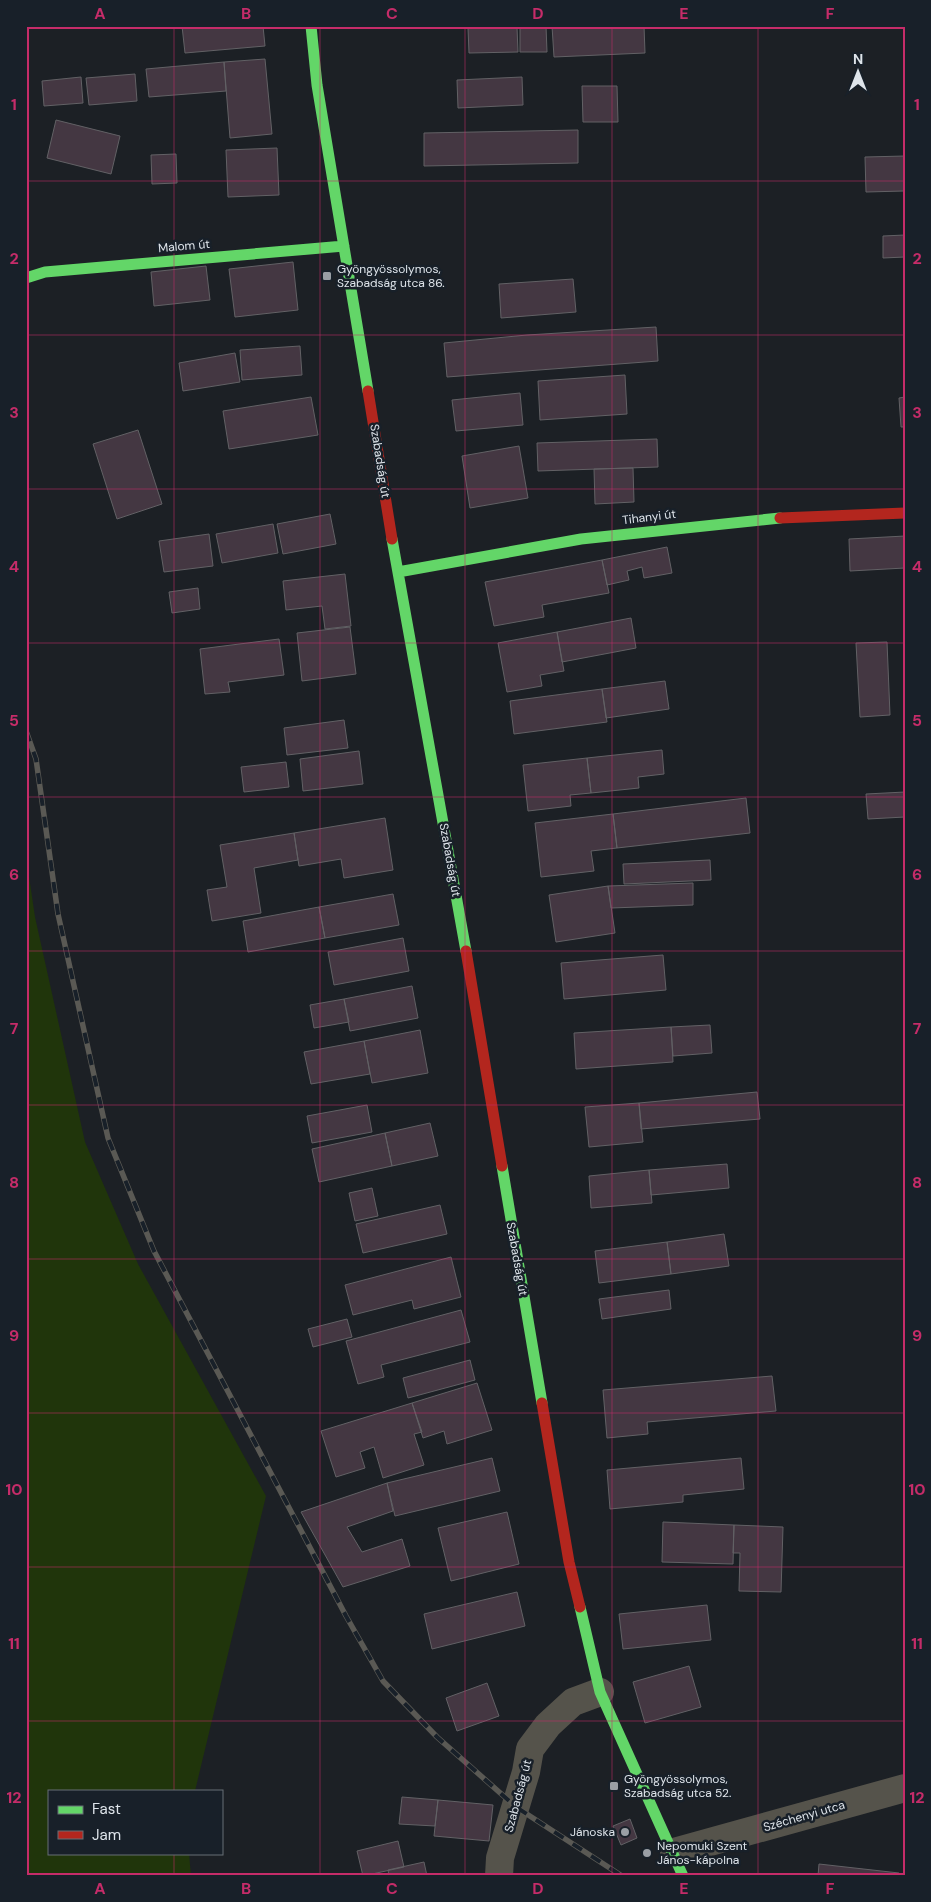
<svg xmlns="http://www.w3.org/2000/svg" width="931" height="1902" viewBox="0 0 931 1902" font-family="'DM Sans',sans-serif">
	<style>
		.green { fill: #20350b }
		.building { fill: #443742; stroke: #626165 }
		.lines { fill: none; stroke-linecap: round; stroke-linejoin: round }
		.street { stroke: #55534b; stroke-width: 28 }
		.fast { stroke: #63d668; stroke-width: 11 }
		.jam { stroke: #b3261e; stroke-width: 11 }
		.rail-casing { stroke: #5a5954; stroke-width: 5.5 }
		.rail { stroke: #182029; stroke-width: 4; stroke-dasharray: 11; stroke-linecap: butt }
		.grid { fill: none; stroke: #c52c69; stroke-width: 1; stroke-opacity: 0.55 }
		.poi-dot { fill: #9a9fa5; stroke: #182029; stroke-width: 2 }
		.labels { text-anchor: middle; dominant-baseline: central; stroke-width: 5; stroke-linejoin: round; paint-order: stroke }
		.street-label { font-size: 12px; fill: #dee4ea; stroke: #182029 }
		.poi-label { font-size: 12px; fill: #dee4ea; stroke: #182029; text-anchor: start }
		.neatline { fill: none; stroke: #c52c69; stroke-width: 2 }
		.grid-label { font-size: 16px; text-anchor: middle; font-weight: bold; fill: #c52c69 }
	</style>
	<rect width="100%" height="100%" fill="#1c2025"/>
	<path class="green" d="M26,856L35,917L85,1142L138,1264L266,1496L195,1791H49V1853H189L191,1876H26Z"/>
	<path class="building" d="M182,26H263L265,46L185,53Z
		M520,26H546L547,52H520Z
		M552,26H644L645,53L554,57Z
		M517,27L518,52L469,53L468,28Z
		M265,59L272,134L230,138L224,62Z
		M224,62L226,91L149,97L146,69Z
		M135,74L137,101L89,105L86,78Z
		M81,77L83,103L44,106L42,81Z
		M522,77L523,105L458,108L457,80Z
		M582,86H617L618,122H583Z
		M56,120L120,136L111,174L47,158Z
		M578,130V163L424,166V133Z
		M277,148L279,195L228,197L226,150Z
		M176,154L177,183L152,184L151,155Z
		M905,156L904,191L866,192L865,157Z
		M905,235V257L883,258V236Z
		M293,262L298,310L235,317L229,269Z
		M206,266L210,300L154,306L151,272Z
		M573,279L576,312L501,318L499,284Z
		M656,327L658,361L447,377L444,343L527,335Z
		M300,346L302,375L242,380L240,350Z
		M235,353L240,382L183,391L179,363Z
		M625,375L627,414L540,420L538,381Z
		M520,393L523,425L456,431L452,400Z
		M311,397L318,435L229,449L223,411Z
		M905,397V427H901L899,398Z
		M138,430L162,504L117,519L93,444Z
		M657,439L658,467L538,471L537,443Z
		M519,446L528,498L470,508L462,456Z
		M633,468L634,502L595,504L594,469Z
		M330,514L336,544L283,554L277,524Z
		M273,524L278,553L222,563L216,534Z
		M209,534L213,566L164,572L159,541Z
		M905,536V568L850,571L849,539Z
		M667,547L672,573L644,578L642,567L627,571L629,580L607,585L602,560Z
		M602,560L609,593L542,605L544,617L494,626L485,582Z
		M345,574L351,626L325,629L322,606L286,610L283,581Z
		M198,588L200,609L172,613L169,592Z
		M631,618L636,648L562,662L557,632Z
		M350,627L356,674L302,681L297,633Z
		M557,632L564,671L540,675L542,686L507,692L498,643Z
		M279,639L284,675L228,682L230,692L205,694L200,649Z
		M887,642L890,715L860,717L856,643Z
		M665,681L669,709L606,718L602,689Z
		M602,689L607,722L514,734L510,701Z
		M344,720L348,748L287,755L284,728Z
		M662,750L664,774L638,777L639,788L591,793L587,758Z
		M359,751L363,784L303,791L300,759Z
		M587,758L591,793L570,795L571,806L528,811L523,765Z
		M286,762L289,787L244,792L241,767Z
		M905,792V817L868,819L866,794Z
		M746,798L750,833L617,848L613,814Z
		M613,814L617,848L591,851L594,871L541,877L535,823Z
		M385,818L393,870L344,878L341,859L299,866L294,833Z
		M294,833L298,860L254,868L261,913L212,921L207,890L227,887L220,845Z
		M710,860L711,880L624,884L623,864Z
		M693,883V905L611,908L608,886Z
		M608,886L615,933L556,942L549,895Z
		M393,894L399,925L325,938L319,907Z
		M319,907L325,938L248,952L243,921Z
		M403,938L409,971L334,985L328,952Z
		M663,955L666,990L564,999L561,963Z
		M412,986L418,1018L350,1031L344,999Z
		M344,999L349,1022L314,1028L310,1005Z
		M710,1025L712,1053L673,1056L671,1027Z
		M671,1027L673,1062L576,1069L574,1033Z
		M420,1030L428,1073L372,1083L364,1041Z
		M364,1041L370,1074L311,1084L304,1052Z
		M757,1092L760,1119L641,1129L639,1103Z
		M639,1103L643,1142L589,1147L585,1107Z
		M367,1105L372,1132L312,1143L307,1116Z
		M430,1123L438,1156L392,1166L385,1133Z
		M385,1133L392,1166L319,1182L312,1149Z
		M727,1164L729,1188L651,1195L649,1170Z
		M649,1170L652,1203L591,1208L589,1176Z
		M372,1188L378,1216L355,1221L349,1193Z
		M440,1205L447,1234L363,1253L356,1224Z
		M724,1234L729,1266L671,1274L667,1242Z
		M667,1242L671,1274L599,1283L595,1251Z
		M451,1257L461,1297L414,1309L412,1300L353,1315L345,1285Z
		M669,1290L671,1309L602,1319L599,1299Z
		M461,1310L470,1342L381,1365L384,1377L358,1384L346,1341Z
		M347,1319L352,1337L313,1347L308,1329Z
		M470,1360L475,1380L408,1398L403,1378Z
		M772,1376L776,1411L647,1422L648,1434L607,1438L603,1390Z
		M477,1383L492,1430L447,1444L444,1431L423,1438L412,1403Z
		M412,1403L422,1432L414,1434L424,1465L383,1478L374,1447L360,1452L365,1468L336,1477L321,1431Z
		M492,1458L500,1491L395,1516L387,1483Z
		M741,1458L744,1489L683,1495V1502L610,1509L607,1470Z
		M387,1483L393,1511L347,1527L362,1552L402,1539L410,1566L343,1587L301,1512Z
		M507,1512L519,1564L451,1581L438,1528Z
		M663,1522L734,1525L733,1564L662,1562Z
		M734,1525L783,1527L781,1592L739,1591L740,1553H733Z
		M517,1592L525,1626L432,1649L424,1614Z
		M707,1605L711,1640L623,1649L619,1614Z
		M689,1666L701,1707L645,1723L633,1682Z
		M487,1683L499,1716L457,1731L446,1698Z
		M402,1797L438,1800L435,1826L399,1824Z
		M438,1800L493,1805L489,1841L434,1836Z
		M630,1819L637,1838L621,1845L613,1826Z
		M398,1841L404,1867L363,1876L357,1851Z
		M424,1862L427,1876H389L388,1870Z
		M819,1864L899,1873L898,1876H818Z"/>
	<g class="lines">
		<path class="street" d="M674,1852L905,1788
			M499,1876L500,1858L526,1772L530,1749L548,1725L573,1702L600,1692"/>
		<path class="fast" d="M311,26L317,85L368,391
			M26,278L45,272L344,246
			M392,539L466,951
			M398,572L581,539L780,518
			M502,1166L542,1403
			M580,1607L600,1692L683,1876"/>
		<path class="jam" d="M368,391L392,539
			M780,518L905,513
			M466,951L502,1166
			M542,1403L569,1562L580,1607"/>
		<defs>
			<path id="rail" d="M26,731L36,759L58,914L108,1138L154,1251L346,1616L383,1681L437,1737L516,1807L622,1876"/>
		</defs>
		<use href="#rail" class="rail-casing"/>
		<use href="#rail" class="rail"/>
	</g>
	<path class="grid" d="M174,26V1791M320,26V1876M465,26V1876M612,26V1876M758,26V1876M26,181H905M26,335H905M26,489H905M26,643H905M26,797H905M26,951H905M26,1105H905M26,1259H905M26,1413H905M26,1567H905M26,1721H905M174,1853V1876"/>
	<g class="poi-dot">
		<rect x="322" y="271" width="10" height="10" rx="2.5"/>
		<rect x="609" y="1781" width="10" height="10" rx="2.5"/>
		<circle cx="625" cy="1832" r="5"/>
		<circle cx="647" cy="1853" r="5"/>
	</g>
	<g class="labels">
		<g class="street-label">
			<text transform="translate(184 246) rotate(-5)">Malom út</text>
			<text transform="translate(380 461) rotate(81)">Szabadság út</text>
			<text transform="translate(649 517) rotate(-7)">Tihanyi út</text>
			<text transform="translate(450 860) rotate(80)">Szabadság út</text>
			<text transform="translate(517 1259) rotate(80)">Szabadság út</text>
			<text transform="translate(518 1796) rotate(-75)">Szabadság út</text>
			<text transform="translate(804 1816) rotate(-16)">Széchenyi utca</text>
		</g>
		<g class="poi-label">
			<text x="337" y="269">Gyöngyössolymos,<tspan x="337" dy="14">Szabadság utca 86.</tspan></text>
			<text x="624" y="1779">Gyöngyössolymos,<tspan x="624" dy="14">Szabadság utca 52.</tspan></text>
			<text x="615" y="1832" text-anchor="end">Jánoska</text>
			<text x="657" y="1846">Nepomuki Szent<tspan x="657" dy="14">János-kápolna</tspan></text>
		</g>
	</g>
	<rect width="931" height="1902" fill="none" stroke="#182029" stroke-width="55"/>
	<rect x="48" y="1790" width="175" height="65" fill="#182029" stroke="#676e76"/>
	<rect x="58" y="1806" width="25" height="8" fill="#63d668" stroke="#676e76"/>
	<text x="92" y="1814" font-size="15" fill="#dee4ea">Fast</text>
	<rect x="58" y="1831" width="25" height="8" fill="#b3261e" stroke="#676e76"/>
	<text x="92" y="1840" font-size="15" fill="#dee4ea">Jam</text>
	<g transform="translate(858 72)" stroke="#182029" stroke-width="4" paint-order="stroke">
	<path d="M0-4L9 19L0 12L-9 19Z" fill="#dee4ea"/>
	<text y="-8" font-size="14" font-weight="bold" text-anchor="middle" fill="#dee4ea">N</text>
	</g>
	<rect x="28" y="28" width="876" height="1846" class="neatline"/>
	<g class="grid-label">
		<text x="100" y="19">A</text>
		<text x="246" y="19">B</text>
		<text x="392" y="19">C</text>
		<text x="538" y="19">D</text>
		<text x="684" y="19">E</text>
		<text x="830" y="19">F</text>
		<text x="14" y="110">1</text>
		<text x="917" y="110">1</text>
		<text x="14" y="264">2</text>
		<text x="917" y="264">2</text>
		<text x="14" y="418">3</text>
		<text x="917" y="418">3</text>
		<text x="14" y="572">4</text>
		<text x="917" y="572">4</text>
		<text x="14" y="726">5</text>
		<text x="917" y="726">5</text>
		<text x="14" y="880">6</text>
		<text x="917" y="880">6</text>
		<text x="14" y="1034">7</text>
		<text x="917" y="1034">7</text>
		<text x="14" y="1188">8</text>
		<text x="917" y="1188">8</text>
		<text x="14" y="1341">9</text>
		<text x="917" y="1341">9</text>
		<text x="14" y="1495">10</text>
		<text x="917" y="1495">10</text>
		<text x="14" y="1649">11</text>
		<text x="917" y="1649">11</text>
		<text x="14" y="1803">12</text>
		<text x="917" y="1803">12</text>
		<text x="100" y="1894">A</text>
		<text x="246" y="1894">B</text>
		<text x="392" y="1894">C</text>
		<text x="538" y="1894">D</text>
		<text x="684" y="1894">E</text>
		<text x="830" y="1894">F</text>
	</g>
</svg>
